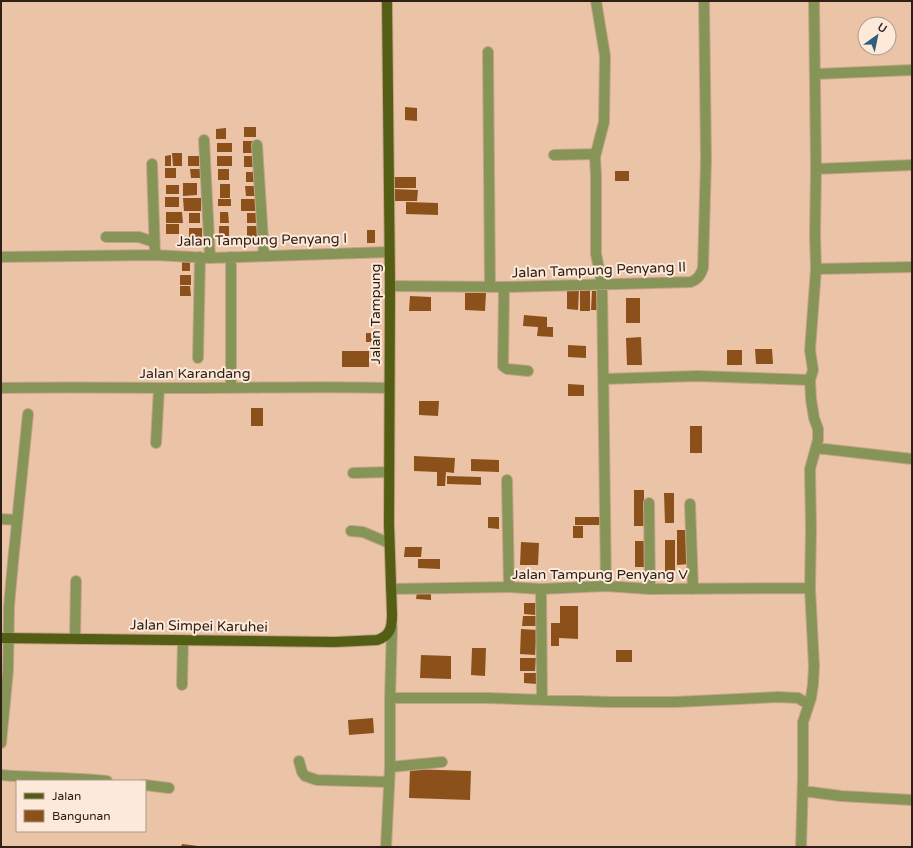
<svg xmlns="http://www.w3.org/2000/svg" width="913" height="848" viewBox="0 0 913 848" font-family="'Varela Round',sans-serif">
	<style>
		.building { fill: #8c501a }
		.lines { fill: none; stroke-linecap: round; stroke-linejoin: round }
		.minor-casing { stroke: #c5a38a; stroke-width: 12 }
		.major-casing { stroke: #c5a38a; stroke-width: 12 }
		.minor { stroke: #879457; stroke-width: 10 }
		.major { stroke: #535e14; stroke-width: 10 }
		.labels { text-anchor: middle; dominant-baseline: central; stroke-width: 4; stroke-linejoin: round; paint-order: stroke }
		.street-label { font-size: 14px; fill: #2f2015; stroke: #fde9da }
	</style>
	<rect width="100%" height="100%" fill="#ebc4a7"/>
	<path class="building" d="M405,107L417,108V121L405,120Z
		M244,127H256V137H244Z
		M226,128V139H216V129Z
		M243,141H254V153H243Z
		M217,143H232V152H217Z
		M172,153H182V166H173Z
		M171,155V166H165V156Z
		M188,156H199V166H188Z
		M217,156H232V166H217Z
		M244,156H256V167H244Z
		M165,168H176V178H165Z
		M190,169H202V178H191Z
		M218,169H229V180H218Z
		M615,171H629V181H615Z
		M246,172H256V182H246Z
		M393,177H416V188H393Z
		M183,183H197V195L183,196Z
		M220,184H230V198H220Z
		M166,185H179V194H166Z
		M245,186H258V196H246Z
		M393,189L418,190L417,201H393Z
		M165,197H179V207H165Z
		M183,198H201V211H184Z
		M218,199H231V206H218Z
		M241,199H256L257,211H241Z
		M406,202L438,203V215L406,214Z
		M166,212H182L183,223H166Z
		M220,212H228L229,223H220Z
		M189,213H200V223H189Z
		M247,213H260V223H247Z
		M166,224H179V234H166Z
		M219,226H229V236H219Z
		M247,226H258V237H247Z
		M189,228H202V238H189Z
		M367,230H375V243H367Z
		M182,261H190V271H182Z
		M180,275H191V285H180Z
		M180,286H190L191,296H180Z
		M567,288L579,289L578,310L567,309Z
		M580,289H590V311H580Z
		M592,291H600V310H591Z
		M465,293H486L485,311L465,310Z
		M410,296L431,297V311H409Z
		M626,298H640V323H626Z
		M524,315L547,317V327H553V337L537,336L538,327L523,326Z
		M366,333H380V342H366Z
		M641,337L642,365H627L626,338Z
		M568,345L586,346V358L568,357Z
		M755,349H772L773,364H756Z
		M727,350H742V365H727Z
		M342,351H369V367H342Z
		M568,384L584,385V396H568Z
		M419,401H439L438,416L419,415Z
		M251,408H263V426H251Z
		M690,426H702V453H690Z
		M414,456L455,458L454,473L446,472L445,486H437V472L414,471Z
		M471,459L499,460V472L471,471Z
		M447,476L481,477V485L447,484Z
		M634,490H644V526H634Z
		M664,493H674V523H665Z
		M488,517H499V529L488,528Z
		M575,517H600V525H575Z
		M573,526H583V538H573Z
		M677,530H689V564L677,565Z
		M665,540H675V575H665Z
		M635,541H645V567H635Z
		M521,542L539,543L538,565H520Z
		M405,547H422L421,557H404Z
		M418,559H440V569L418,568Z
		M417,592H431V600L416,599Z
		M524,603H536L535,615L524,614Z
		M560,606H578V639L559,638V646H551V623H560Z
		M523,616H537V626H522Z
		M521,629L537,630L535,655L520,654Z
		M472,648H486L485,676L471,675Z
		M616,650H632V662H616Z
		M421,655L451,656V679L420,678Z
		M520,658H536L535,671H520Z
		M524,673H537V684L524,683Z
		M373,718L374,733L349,735L348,720Z
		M410,769L471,771L470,800L409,798Z
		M182,844L198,846V847H181Z"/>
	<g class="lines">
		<defs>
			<path id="minor" d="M596,1L605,56L604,122L595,157L596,176V254L602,284L606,586
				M488,52L490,287
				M816,74L912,70
				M204,140L210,258
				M257,145L264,255
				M554,155L595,154
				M152,164L155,255L210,258L389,252
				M816,169L912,165
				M106,237H139L154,242
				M1,257L155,255
				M816,269L912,267
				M390,286L504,287L691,282C698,279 700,276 703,268L706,159L704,1
				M504,287L503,366L507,369L528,371
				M198,358L200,257
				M604,379L697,376L810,380
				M1,388C67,387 132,388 198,388C262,388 325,386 389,388
				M231,388V257
				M156,443L159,388
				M816,448L912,459
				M353,473L389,472
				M507,480L509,587
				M649,503L650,589
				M690,504L693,589
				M1,519L17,520
				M351,531L363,532L389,543
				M391,589L509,587L541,589L606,586L650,589L810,588
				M541,589L542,700
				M75,638L76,581
				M182,685L183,640
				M390,698H488L609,702H675L779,697L798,698L808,704
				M1,743L8,670L9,606L13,562L28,414
				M299,761L302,772L305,776L317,780L389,782
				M390,767L442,762
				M1,775C36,778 72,777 107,781
				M145,785L169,788
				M803,791L841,796L912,800
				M386,847L390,767V698L392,627
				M801,847L803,778V722L811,698L813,684L814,666L810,588L811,529L810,469L818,440V429L814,418L811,399L810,380L813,370L810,350L816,269L815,235L816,169L814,1"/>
			<path id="major" d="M1,638L335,642L377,640C390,636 392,628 392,615L389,524L390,286L387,1"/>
		</defs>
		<use href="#minor" class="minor-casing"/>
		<use href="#major" class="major-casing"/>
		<use href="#minor" class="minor"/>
		<use href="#major" class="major"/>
	</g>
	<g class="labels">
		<g class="street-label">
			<text transform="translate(262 240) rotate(-1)">Jalan Tampung Penyang I</text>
			<text transform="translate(599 270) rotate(-2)">Jalan Tampung Penyang II</text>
			<text transform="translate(375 314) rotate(-90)">Jalan Tampung</text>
			<text x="195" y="373">Jalan Karandang</text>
			<text x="600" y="574">Jalan Tampung Penyang V</text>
			<text transform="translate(199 626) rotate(1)">Jalan Simpei Karuhei</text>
		</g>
	</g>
	<rect width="913" height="848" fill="none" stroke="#2f2015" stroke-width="4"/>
	<rect x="16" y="780" width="130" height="52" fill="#fde9da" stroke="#ab998b"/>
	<rect x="24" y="793" width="20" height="6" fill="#535e14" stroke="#ab998b"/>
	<text x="52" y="800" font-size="12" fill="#2f2015">Jalan</text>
	<rect x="24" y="810" width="20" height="12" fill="#8c501a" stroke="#ab998b"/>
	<text x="52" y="820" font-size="12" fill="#2f2015">Bangunan</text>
	<g transform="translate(877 36) rotate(33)"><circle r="19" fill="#fde9da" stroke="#ab998b"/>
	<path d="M0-3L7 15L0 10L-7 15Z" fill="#2e5f7d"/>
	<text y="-6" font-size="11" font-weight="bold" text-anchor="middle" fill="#2f2015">U</text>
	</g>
</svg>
